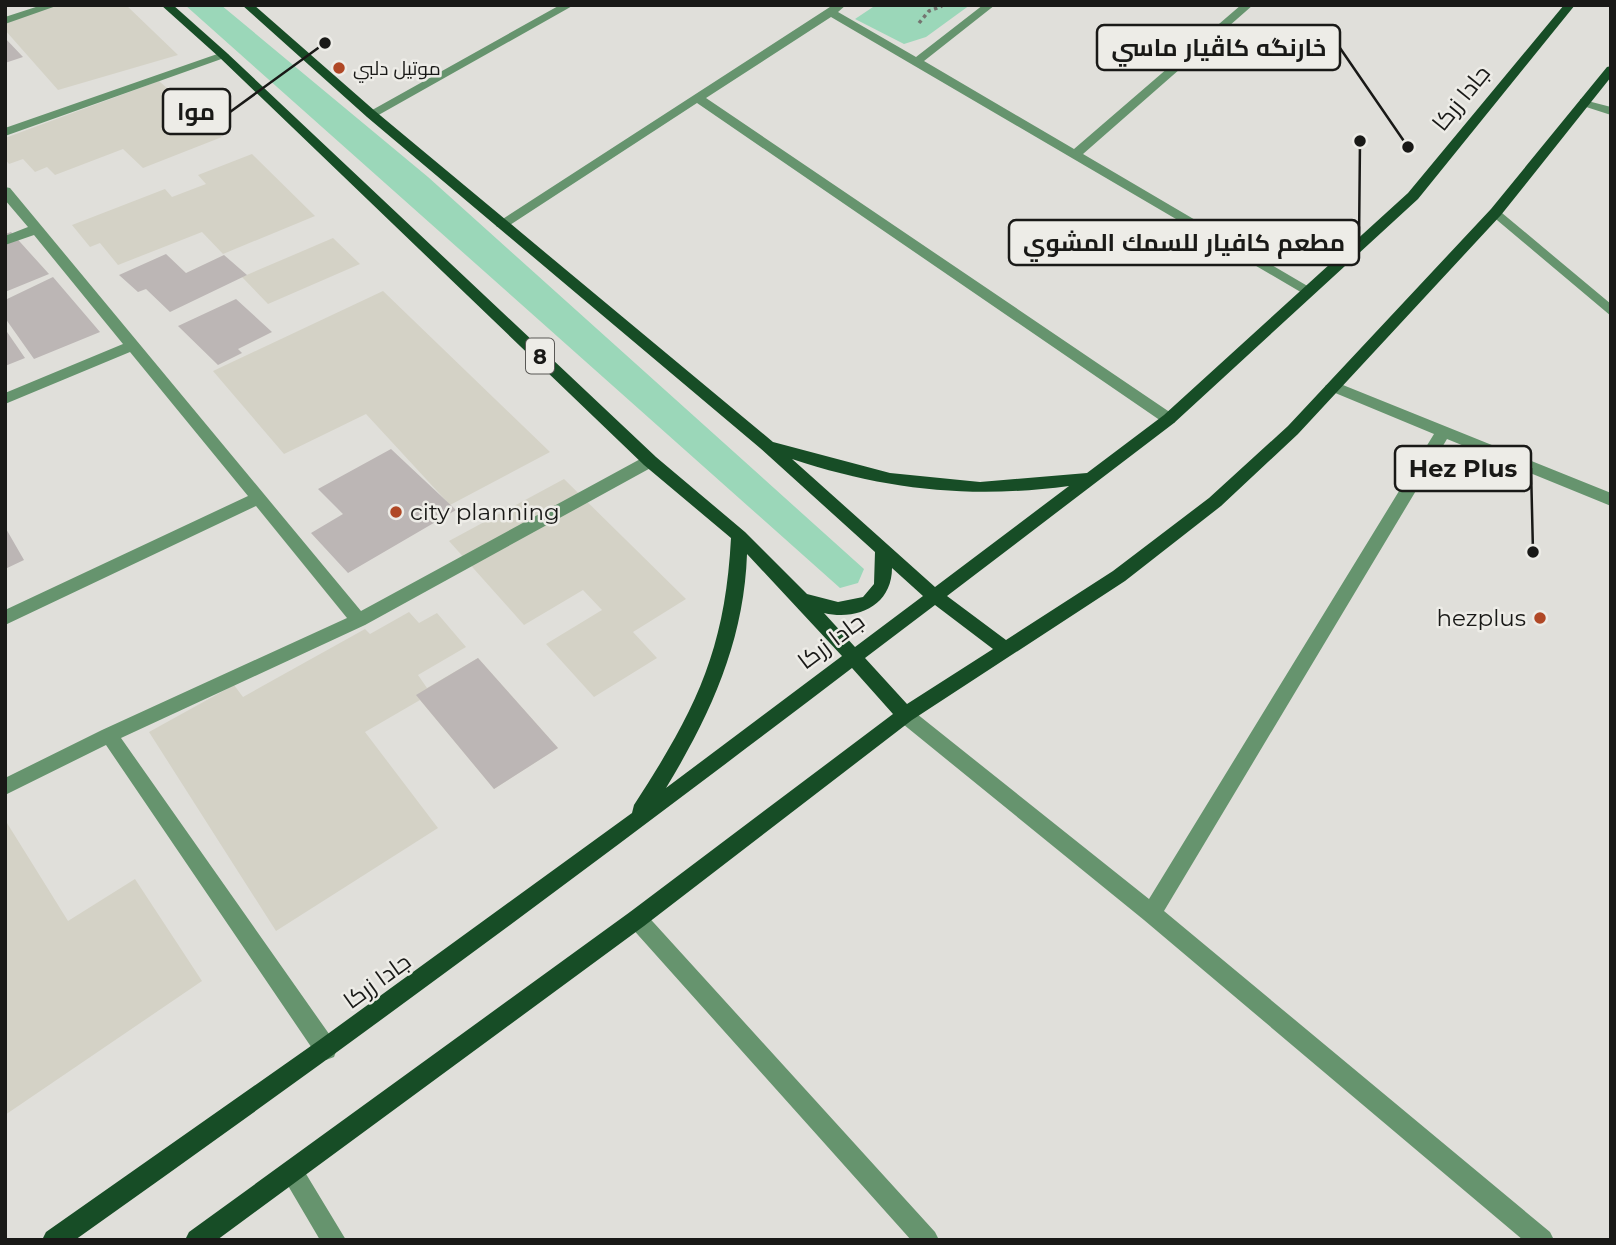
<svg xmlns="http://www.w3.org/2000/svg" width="1616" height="1245" viewBox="0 0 1616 1245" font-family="Montserrat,Cairo,sans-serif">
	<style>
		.built { fill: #d4d2c6 }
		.green { fill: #9bd7b9 }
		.building { fill: #bcb6b5 }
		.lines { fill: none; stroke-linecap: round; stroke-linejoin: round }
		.path { stroke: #747470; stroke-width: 3.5; stroke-dasharray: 3.5 3.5; stroke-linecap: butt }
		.minor { fill: #66946e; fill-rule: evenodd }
		.primary { fill: #174d26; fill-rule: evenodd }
		.poi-dot { fill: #b04826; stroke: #edece7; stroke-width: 2.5 }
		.labels { text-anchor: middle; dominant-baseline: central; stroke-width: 5; stroke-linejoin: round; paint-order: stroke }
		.far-poi-label { font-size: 19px; fill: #191917; stroke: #edece7; text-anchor: start }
		.shield { fill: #edece7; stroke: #595855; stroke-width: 2 }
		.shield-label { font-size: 21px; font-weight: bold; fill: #191917 }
		.street-label { font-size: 23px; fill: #191917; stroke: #edece7 }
		.poi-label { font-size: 23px; fill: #191917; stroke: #edece7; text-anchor: start }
		.leader { fill: none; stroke: #191917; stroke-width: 2.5 }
		.callout-dot { fill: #191917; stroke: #edece7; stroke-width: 2.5 }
		.callout { fill: #edece7; stroke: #191917; stroke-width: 2.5 }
		.callout-label { font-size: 24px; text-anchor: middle; font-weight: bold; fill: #191917 }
	</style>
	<rect width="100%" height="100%" fill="#e0dfda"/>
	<path class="built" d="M58,5H126L178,55L58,90L5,30V22Z
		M159,81L222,137L143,168L123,149L55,175L47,167L35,172L23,159L9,164L5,159V138Z
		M252,154L315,216L223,254L202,232L118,265L100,243L90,247L72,225L165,189L172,197L206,184L198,175Z
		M333,238L360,264L268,304L242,277Z
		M383,291L550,452L450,505L366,414L284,454L213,371Z
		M564,479L686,599L633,632L657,658L594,697L546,644L602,610L583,590L524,625L449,541Z
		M409,612L419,623L437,613L466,647L418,675L427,688L478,658L558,748L494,789L420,700L365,732L438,828L276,931L149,732L234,685L243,697L365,629L370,634Z
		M7,823L68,921L135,879L202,981L5,1115Z"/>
	<path class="green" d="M185,5H221L428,177L864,569L858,583L840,588Z
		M876,5H970L926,37L904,44L855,19Z"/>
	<path class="building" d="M5,38L23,57L5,63Z
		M11,232L49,274L5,292V234Z
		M166,254L186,273L224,255L247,275L170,312L146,289L138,292L119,275Z
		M53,277L100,332L34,359L5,318V300Z
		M236,299L272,332L238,349L242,353L218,365L178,326Z
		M5,329L25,358L5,366Z
		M391,449L456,510L348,573L311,533L343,514L318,489Z
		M5,527L24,560L5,569Z
		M478,658L558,748L494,789L416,695Z"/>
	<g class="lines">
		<path class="path" d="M919,23L929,11L942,6"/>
		<path class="minor" d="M42,5H59L5,24V17Z
			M560,5H574L375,117L365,114Z
			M833,5H846L838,12L916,57L983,5H995L924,61L1074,149L1241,5H1253L1083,154L1316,291L1309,295L1304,294L831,17L706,98L1174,415L1177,419L1174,423H1164L697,103L507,227H497L495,224Z
			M223,52L229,55L227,57L5,136V128Z
			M1580,99L1611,107V115L1580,105Z
			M5,187L10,188L361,611L644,457L650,455L658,461L656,465L365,625L121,738L334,1041L337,1049L334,1057L326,1060L318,1057L106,745L5,795V778L102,730L347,618L256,506L5,625V610L248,496L130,352L5,404V393L123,344L34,235L5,245V236L28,227L5,200Z
			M1496,208L1611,304V316L1491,215L1489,212Z
			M1333,381L1611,493V506L1447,439L1164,911L1550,1232L1554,1240H1523L1144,920L898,720L896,715L898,710L905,707L912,710L1149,899L1434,434L1328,390L1325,386Z
			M637,910L644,912L935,1232L939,1240H911L630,926L627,919L630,912Z
			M292,1160L300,1164L346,1240H320L280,1172L284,1164Z"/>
		<path class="primary" d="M161,5H173L227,53L656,457L745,532L807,594L838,602L863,597L874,584L875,552L760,448L367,117L242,5H254L375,111L773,442L890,473L980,482L1087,473L1164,415L1408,193L1564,5H1575L1418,199L1174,423L947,596L1006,640L1113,571L1209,498L1288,426L1491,209L1607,67L1611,66V77L1501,215L1298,434L1221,506L1125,581L912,720L644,926L217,1240H185L189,1232L630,912L893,714L852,668C596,863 338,1054 75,1240H42L46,1232L318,1041L632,813L634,805C695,711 725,652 731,538L644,465L219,57ZM792,459C886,490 971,499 1069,486L935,587ZM747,554L842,656L666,788C711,714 744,641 747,554ZM892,568L923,596L855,647L824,613C858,621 892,605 892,568ZM935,605L993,649L907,704L865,658Z"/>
	</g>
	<g class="poi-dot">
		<circle cx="339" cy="68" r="7"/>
		<circle cx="396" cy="512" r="7"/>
		<circle cx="1540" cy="618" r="7"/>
	</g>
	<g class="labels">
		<g class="far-poi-label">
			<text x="353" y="68">موتيل دلبي</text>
		</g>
		<rect class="shield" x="526" y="338.5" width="28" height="35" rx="5"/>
		<g class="shield-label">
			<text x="540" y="356">8</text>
		</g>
		<g class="street-label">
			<text transform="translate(1461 98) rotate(-51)">جادا زرکا</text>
			<text transform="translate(831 641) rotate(-37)">جادا زرکا</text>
			<text transform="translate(377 981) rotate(-36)">جادا زرکا</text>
		</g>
		<g class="poi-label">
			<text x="410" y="512">city planning</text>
			<text x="1526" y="618" text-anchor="end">hezplus</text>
		</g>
	</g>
	<path class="leader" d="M1408 147L1340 48M325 43L230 112M1360 141L1359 242M1533 552L1531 468"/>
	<g class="callout-dot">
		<circle cx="1408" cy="147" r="7"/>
		<circle cx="325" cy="43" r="7"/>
		<circle cx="1360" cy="141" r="7"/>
		<circle cx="1533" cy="552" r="7"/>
	</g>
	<g class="callout">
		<rect x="1097" y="25" width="243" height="45" rx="7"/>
		<rect x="163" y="89" width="67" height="45" rx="7"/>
		<rect x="1009" y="220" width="350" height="45" rx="7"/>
		<rect x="1395" y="446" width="136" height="45" rx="7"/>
	</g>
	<g class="callout-label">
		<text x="1219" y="56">خارنگه كاڤيار ماسي</text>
		<text x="196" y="120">موا</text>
		<text x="1184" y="251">مطعم كافيار للسمك المشوي</text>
		<text x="1463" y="477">Hez Plus</text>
	</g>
	<rect width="1616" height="1245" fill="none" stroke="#191917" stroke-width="14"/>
</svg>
